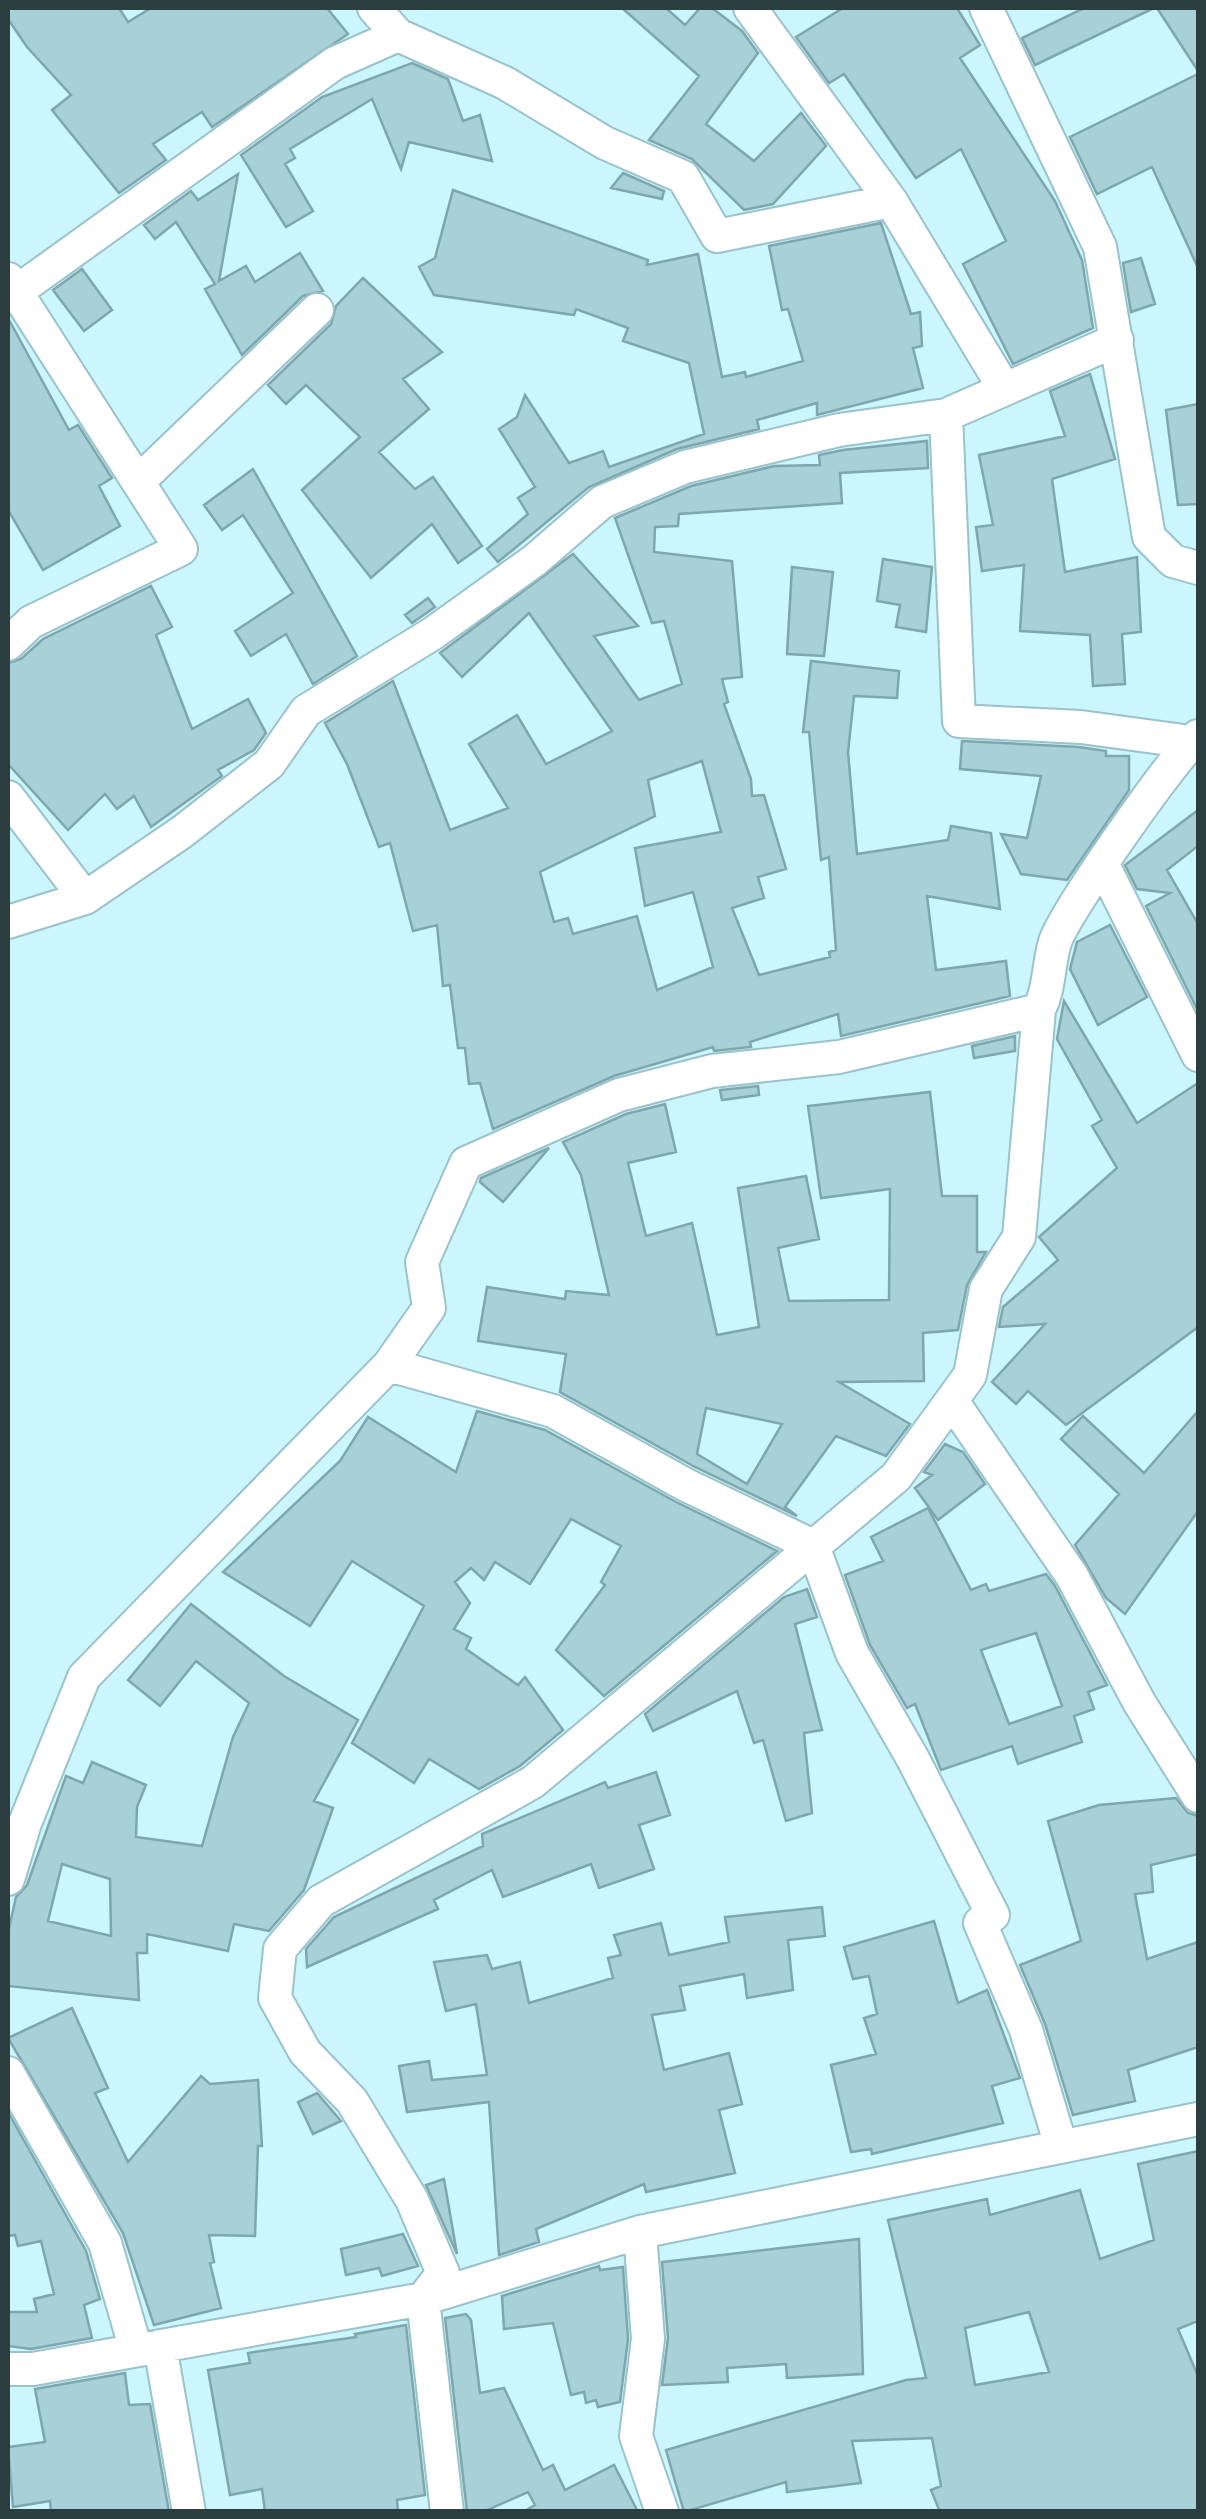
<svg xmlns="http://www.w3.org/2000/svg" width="1206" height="2519" viewBox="0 0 1206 2519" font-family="Poppins,sans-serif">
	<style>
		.building { fill: #a7d0d7; stroke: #7ea6ad; stroke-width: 2.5; fill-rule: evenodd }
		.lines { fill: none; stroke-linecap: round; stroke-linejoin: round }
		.street-casing { stroke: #9ac2ca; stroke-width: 36 }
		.street { stroke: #fff; stroke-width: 32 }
	</style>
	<rect width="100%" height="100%" fill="#ccf6fd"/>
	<path class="building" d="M8,8H119L128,22L151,8H327L348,34L212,127L202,112L153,144L166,160L119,193L52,110L71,95L27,47L8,19Z
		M622,8H666L685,25L700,8H712L742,31L758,53L706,124L754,161L801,113L826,146L773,204L744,210L692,159L649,140L699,76Z
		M843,8H957L980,45L960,58L1055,201L1082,260L1093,328L1013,364L963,264L1006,241L961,149L916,178L844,74L829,83L796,37Z
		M1084,8H1154L1035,65L1022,38Z
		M1157,8H1198V71Z
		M412,63L448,79L463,121L480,115L492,161L409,142L401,169L372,99L290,149L295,158L285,164L313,211L286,227L241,155L322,97Z
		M1198,74V268L1152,167L1097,194L1070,137Z
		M623,173L664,191L662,199L611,188Z
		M238,174L219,281L246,266L255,282L300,253L323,291L303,296L242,355L205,289L215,284L176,222L155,239L144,225L191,191L198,200Z
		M453,190L648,260L647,265L698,254L722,377L745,372L746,377L803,361L788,309L782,310L769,246L881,223L911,314L920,312L922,346L913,348L923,388L817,415V403L757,420L759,429L677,449L589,487L498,562L487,549L528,514L518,498L535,487L499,429L517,417L525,395L569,463L603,451L609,467L704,434L689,363L623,341L628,328L576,309L574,315L434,295L419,267L435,258Z
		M1141,258L1155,304L1131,312L1123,263Z
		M82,269L112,310L84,331L53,290Z
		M363,278L442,352L403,379L429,409L379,452L415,489L433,477L482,546L458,563L432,524L371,578L302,490L360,437L306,385L286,404L268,385L331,324L336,306Z
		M8,318L69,430L78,425L112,478L99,486L120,526L43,570L8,510Z
		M1090,374L1115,459L1052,479L1065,572L1137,557L1141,632L1122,634L1125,684L1093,686L1090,635L1020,631L1024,565L982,571L976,527L993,525L979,455L1065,436L1050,391Z
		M1198,404V504L1178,505L1166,410Z
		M927,441L928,468L840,473L842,503L679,514L678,526L655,527L654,552L732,561L742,677L722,679L728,702L724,704L751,779L752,796L764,795L786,869L758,877L764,898L732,908L759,975L830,957L829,952L836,950L829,857L821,860L809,732H803L811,661L899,671L897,698L854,696L848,752L857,854L948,840L951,826L991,833L1000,909L927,896L936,970L1006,961L1010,996L841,1036L838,1014L750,1042L751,1047L714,1051L713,1047L614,1076L493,1129L480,1083L469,1084L465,1048H458L450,985L443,986L437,925L413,931L390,843L379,847L347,764L325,723L393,681L450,830L508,808L469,744L517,715L546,764L612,731L529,613L462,677L440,653L573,554L638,626L594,636L639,700L682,684L664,621L652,623L615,518L691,486L774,466L820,465L819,455L843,450ZM702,761L721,832L635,848L645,906L693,892L713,967L657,990L637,916L573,934L568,918L554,922L540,872L655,816L648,780Z
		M253,469L357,656L313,684L286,634L251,656L235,631L293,593L243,515L222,530L204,505Z
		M883,559L932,567L926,632L896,627L900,605L877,601Z
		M792,567L833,572L824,656L787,654Z
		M151,586L172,627L156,635L192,729L248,699L266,733L254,750L218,770L222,776L151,827L134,796L117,809L105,794L68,830L8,764V663L21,659L43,639Z
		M428,598L435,607L412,623L405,615Z
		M962,741L1079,747L1106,751V756H1129V790L1067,880L1021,874L1001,834L1027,838L1041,776L960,769Z
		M1198,810V846L1167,870L1198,924V1011L1146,906L1170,893L1137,889L1125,865Z
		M1110,925L1147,997L1098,1025L1070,969L1077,942Z
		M1064,1001L1137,1123L1198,1083V1327L1066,1425L1028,1391L1016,1404L992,1382L1045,1324L999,1327L1003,1307L1058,1260L1039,1237L1117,1168L1092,1126L1102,1120L1057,1039Z
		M1015,1036V1051L974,1058L972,1046Z
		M758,1086L759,1095L722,1100L720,1090Z
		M930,1092L942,1196H977V1252H986L967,1285L958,1330L923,1333L924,1381L839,1382L910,1424L886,1456L836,1436L785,1507L797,1516L695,1467L560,1392L566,1354L478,1341L487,1287L565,1299L566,1291L609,1295L581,1175L563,1142L626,1114L665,1104L676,1152L628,1163L646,1236L692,1223L717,1335L759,1327L738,1188L806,1176L819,1239L778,1248L789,1301L889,1300L890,1189L821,1198L808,1106ZM706,1408L782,1424L747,1484L697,1454Z
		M549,1148L503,1202L480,1182L481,1178Z
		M477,1411L545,1430L676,1502L777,1551L604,1696L556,1650L605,1585L601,1582L621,1546L571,1519L530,1584L495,1562L484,1580L471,1568L455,1582L470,1603L454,1629L471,1638L466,1649L518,1685L525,1677L563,1730L520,1766L479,1789L429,1759L414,1783L352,1743L424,1606L352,1561L310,1626L223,1572L340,1461L368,1417L456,1472Z
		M1198,1411V1511L1125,1614L1106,1598L1075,1545L1119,1494L1061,1439L1083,1416L1144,1473Z
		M945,1444L963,1452L985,1484L938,1520L915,1488L932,1475L924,1472Z
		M928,1508L971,1590L986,1584L989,1591L1046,1574L1055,1586L1107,1685L1088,1692L1094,1709L1074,1716L1082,1742L1018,1764L1012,1746L941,1770L915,1704L907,1708L870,1645L845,1575L883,1561L871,1537ZM1036,1633L1062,1706L1009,1724L981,1650Z
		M807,1589L817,1617L795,1624L822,1730L804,1733L812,1813L786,1821L763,1740L754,1743L737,1691L653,1731L645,1714L784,1597Z
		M191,1604L284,1676L358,1720L314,1801L333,1808L304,1890L269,1931L234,1924L228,1951L147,1934V1953H137L139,2000L8,1986V1933L16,1897L27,1885L66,1776L83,1783L92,1762L146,1785L137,1807L136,1837L202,1846L233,1737L249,1703L196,1661L160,1706L128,1680ZM62,1864L110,1879L111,1936L48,1921Z
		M656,1772L670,1815L639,1825L654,1869L599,1888L591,1864L503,1897L492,1870L434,1900L438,1909L307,1967L306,1949L334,1917L483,1846L482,1834L605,1782L608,1788Z
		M1176,1798L1188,1813L1198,1816V1854L1151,1865L1153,1892L1135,1894L1147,1959L1198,1942V2047L1128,2070L1135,2101L1073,2115L1045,2024L1020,1965L1081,1941L1048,1821L1099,1805Z
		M822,1907L825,1936L788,1940L793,1990L747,1998L744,1974L680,1986L685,2010L652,2015L664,2070L729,2053L742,2104L719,2110L735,2173L646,2192L644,2184L536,2229L539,2242L499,2255L489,2102L407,2112L399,2066L429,2061L432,2080L487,2075L476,2004L446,2011L434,1962L487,1955L492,1969L520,1962L529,2003L613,1978L608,1958L621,1955L614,1935L661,1923L669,1955L729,1942L725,1917Z
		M934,1921L958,2003L987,1990L1020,2078L992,2086L1003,2123L872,2154L871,2149L851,2152L831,2065L876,2054L864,2018L877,2014L869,1976L853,1979L844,1947Z
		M72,2008L108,2088L95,2093L128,2162L201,2076L210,2084L258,2080L262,2146H258L255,2236L209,2235L214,2262L210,2263L221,2308L154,2325L123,2233L8,2038Z
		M317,2093L341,2121L313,2134L298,2102Z
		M8,2112L86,2251L100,2299L84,2305L92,2338L31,2349L8,2346V2312H37L34,2299L54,2294L41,2241L18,2246L15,2235L8,2236Z
		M1198,2151V2321L1178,2329L1198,2376V2512H940L931,2490L941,2486L932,2438L852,2441L861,2483L787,2492L786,2482L684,2512L666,2450L906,2380L926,2378L888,2220L987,2199L990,2215L1080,2190L1100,2259L1154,2240L1138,2164ZM1029,2312L1049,2372L975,2385L965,2328Z
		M444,2179L457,2254L426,2185Z
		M403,2234L418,2266L382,2276L379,2268L346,2275L341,2249Z
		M859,2239L863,2374L787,2378L786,2364L727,2368L728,2382L662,2385L668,2338L662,2262Z
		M599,2266L600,2270L623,2267L628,2339L620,2402L598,2407L596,2400L586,2403L584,2392L571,2395L553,2323L504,2329L502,2296Z
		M466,2314L471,2320L480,2393L504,2388L543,2470L553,2465L565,2490L614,2465L638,2512H523L535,2505L528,2492L483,2512H467L445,2318Z
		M406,2325L425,2495L397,2500L398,2512H265L262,2489L230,2495L208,2370L250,2363L248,2353L356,2337L355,2334Z
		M125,2373L129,2405L150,2404L169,2512H51L50,2501L13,2507L8,2447L45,2442L35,2389Z"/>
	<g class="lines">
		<defs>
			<path id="street" d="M374,8L398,35
				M750,8L891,201L1004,388
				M986,8L1100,247L1149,537L1173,561L1198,568
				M8,279L181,549L31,622L8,644
				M16,292L335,63L398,35L505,83L605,143L683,177L717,236L891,201
				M946,415L959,721L1081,727L1191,742
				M139,481L317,310
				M8,797L85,898
				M1103,865L1198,1055
				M8,922L85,898L182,832L269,764L306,711L432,634L535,560L602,502L685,467L839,430L946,415L1117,340
				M389,1365L553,1411L686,1485L813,1546L852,1653L913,1759L993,1915L980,1923L1026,2030L1061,2146
				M952,1401L1072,1576L1139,1702L1198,1796
				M8,1879L25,1823L84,1677L389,1365L429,1308L422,1262L466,1163L619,1095L712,1071L839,1057L1039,1010
				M8,2073L105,2243L136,2350
				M640,2232L648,2339L636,2436L662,2512
				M160,2346L189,2512
				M8,2369H33L423,2299L640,2232L1198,2119
				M447,2512L423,2299L443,2273L412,2200L352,2101L305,2052L275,1998L280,1949L321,1901L533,1782L896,1477L970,1375L986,1289L1019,1237L1039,1010C1050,988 1048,965 1055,942C1065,912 1174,756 1198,736"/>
		</defs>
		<use href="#street" class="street-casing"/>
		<use href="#street" class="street"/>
	</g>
	<rect width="1206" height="2519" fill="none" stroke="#2c3d40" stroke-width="20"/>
</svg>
